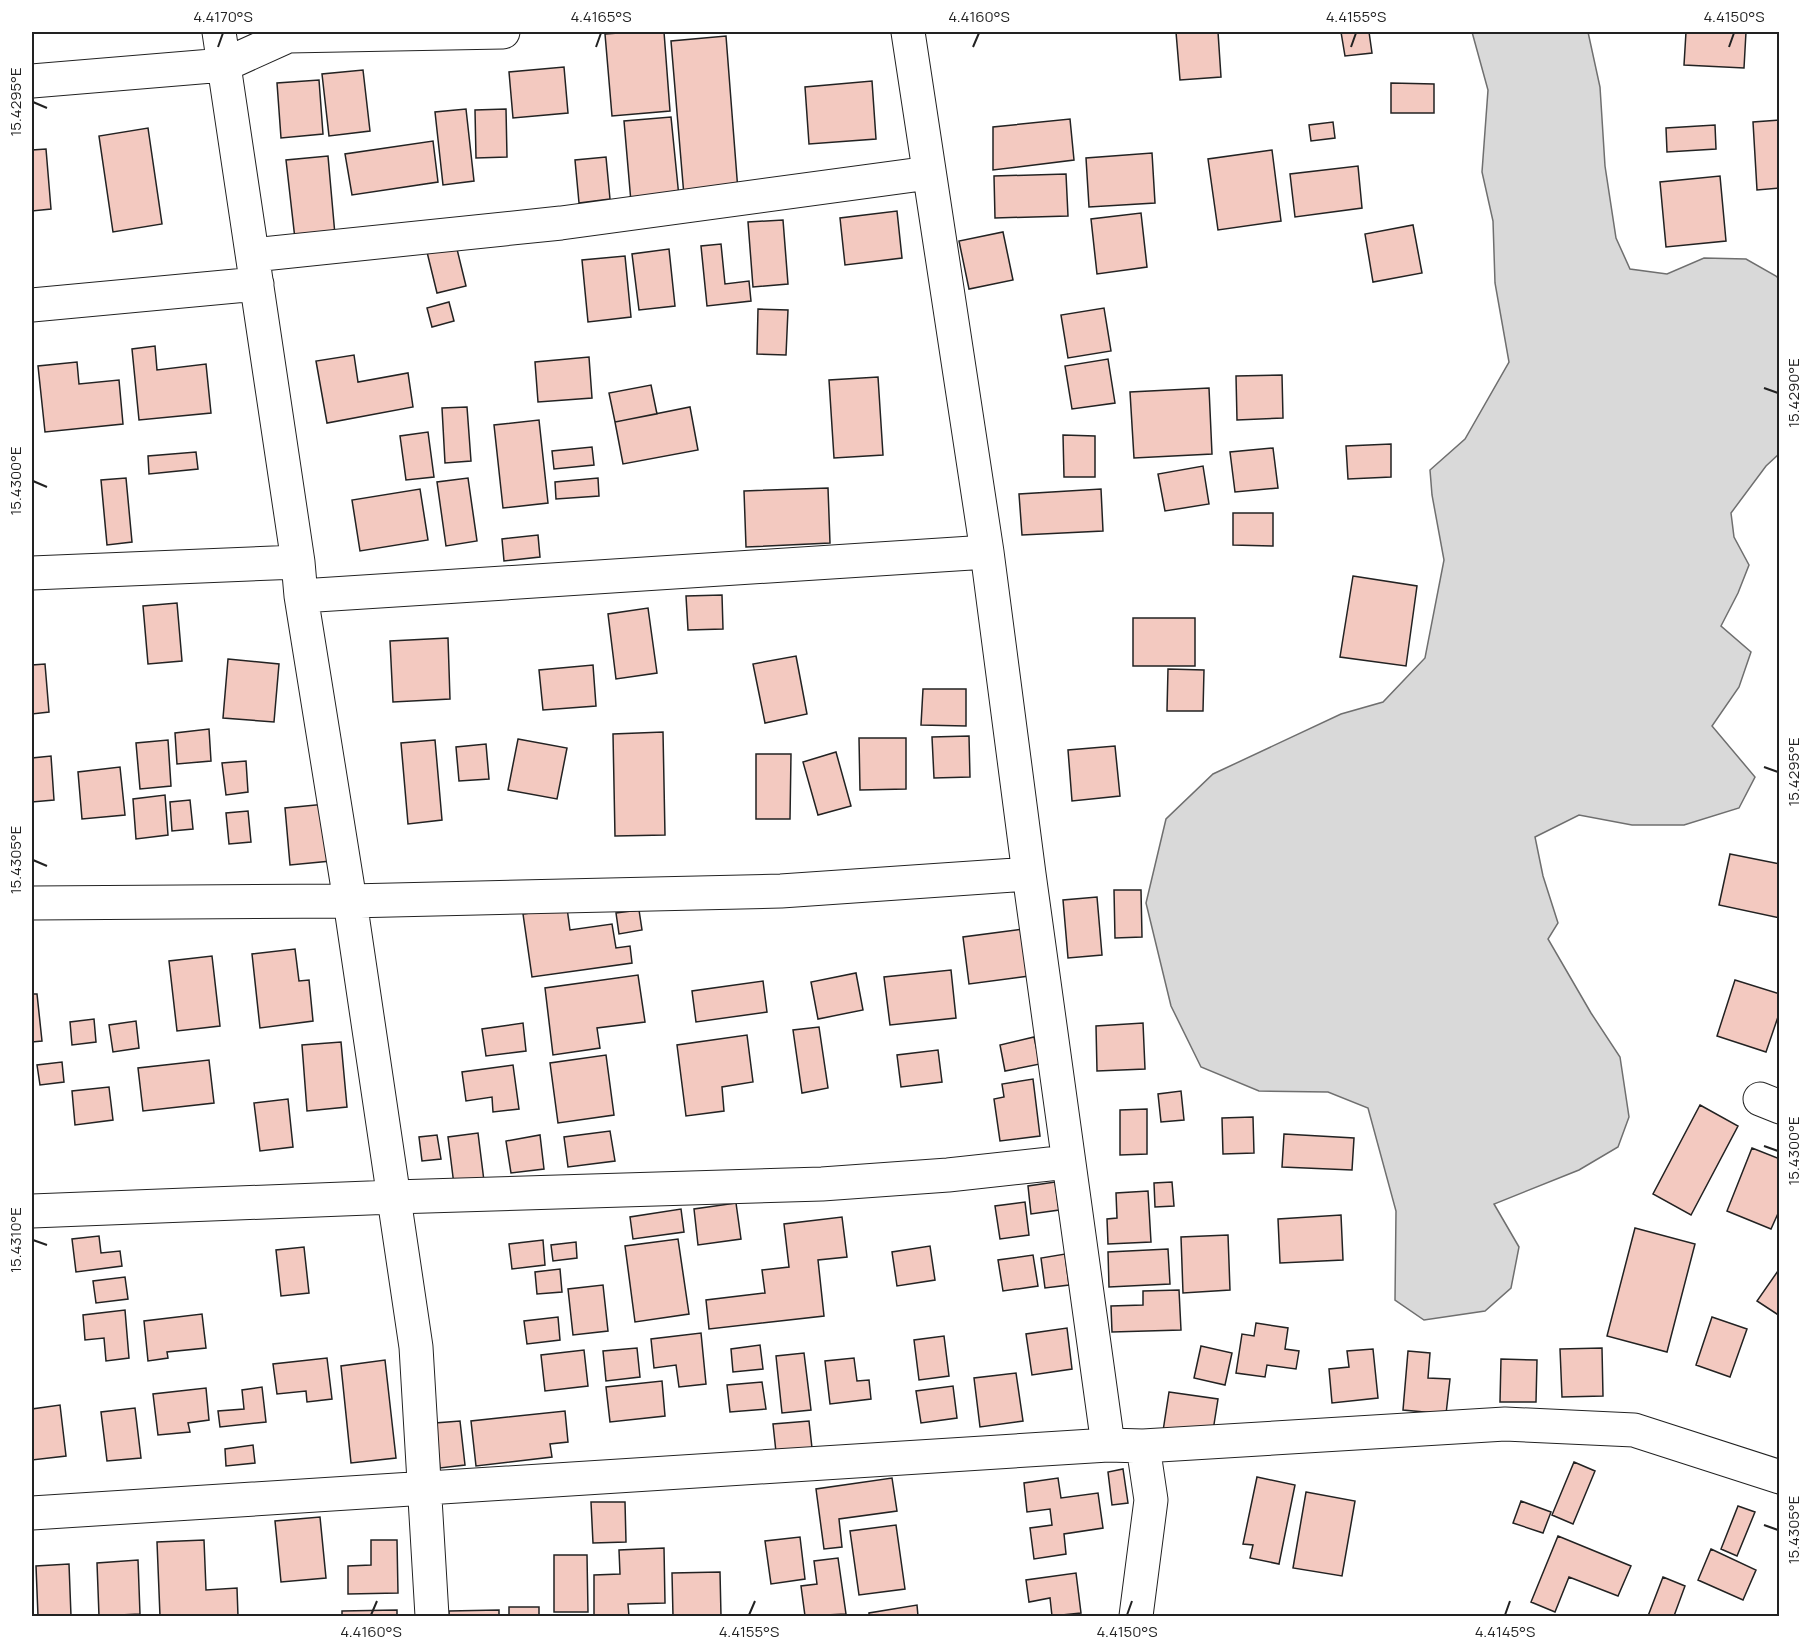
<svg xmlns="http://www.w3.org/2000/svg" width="1811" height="1648" viewBox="0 0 1811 1648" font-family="Manrope,sans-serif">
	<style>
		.water { fill: #d9d9d9; stroke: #6f6f6f; stroke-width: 1.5 }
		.building { fill: #f3c9c0; stroke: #222; stroke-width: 1.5 }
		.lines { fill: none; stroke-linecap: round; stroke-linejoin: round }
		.minor-casing { stroke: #222; stroke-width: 35 }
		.minor { stroke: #fff; stroke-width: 33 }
		.ticks { fill: none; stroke: #222; stroke-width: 2 }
		.neatline { fill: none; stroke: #222; stroke-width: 2 }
		.ticks-label { font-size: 15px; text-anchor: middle; fill: #222 }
	</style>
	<rect width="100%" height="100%" fill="#fff"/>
	<path class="water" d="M1472,32H1588L1600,87L1605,166L1616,238L1630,269L1667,274L1704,258L1746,259L1776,276L1780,280V453L1766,466L1731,513L1734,537L1749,565L1738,593L1721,626L1751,652L1739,687L1712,726L1755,777L1739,808L1684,825H1632L1579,815L1535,837L1543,876L1558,923L1548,939L1591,1013L1620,1057L1629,1117L1618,1147L1579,1170L1494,1204L1519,1247L1511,1288L1485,1311L1424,1320L1395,1300L1396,1211L1368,1108L1328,1092L1259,1091L1201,1067L1171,1006L1146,903L1166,819L1213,774L1341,714L1383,702L1425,658L1444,560L1432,495L1430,470L1465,439L1509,362L1495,283L1493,221L1482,172L1488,90Z"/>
	<path class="building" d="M632,32H664L670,111L612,116L605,34Z
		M1176,32H1218L1221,77L1180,80Z
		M1341,32H1369L1372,53L1345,56Z
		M1686,32H1746L1744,68L1684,65Z
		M726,36L738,191L684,196L671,41Z
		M564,67L568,113L513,118L509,72Z
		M363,70L370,131L329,136L322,74Z
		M319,80L323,134L281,138L277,83Z
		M872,81L876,139L809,144L805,87Z
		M1391,83L1434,84V113H1391Z
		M466,109L474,181L443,185L435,112Z
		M506,109L507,157L476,158L475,110Z
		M671,117L679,197L631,202L624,121Z
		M1070,119L1074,160L993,170V127Z
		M1780,120V188L1757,190L1753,122Z
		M1333,122L1335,138L1311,141L1309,125Z
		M1715,125L1716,149L1667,152L1666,128Z
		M148,128L162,224L113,232L99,136Z
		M433,141L438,182L352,195L345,154Z
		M46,149L51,209L32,211V150Z
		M1272,150L1281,221L1218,230L1208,159Z
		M1152,153L1155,203L1089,207L1086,158Z
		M328,156L335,235L295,239L286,160Z
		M606,157L610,199L579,203L575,160Z
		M1358,166L1362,208L1295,217L1290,174Z
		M1066,174L1068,216L995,218L994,176Z
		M1720,176L1726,241L1666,247L1660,182Z
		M897,211L902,258L845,265L840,218Z
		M1141,213L1147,267L1097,274L1091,219Z
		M783,220L788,284L753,287L748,222Z
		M1413,225L1422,273L1373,282L1365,234Z
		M1003,232L1013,280L969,289L959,241Z
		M721,244L725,284L749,281L751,301L707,306L701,246Z
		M456,245L466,286L437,293L427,252Z
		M669,249L675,306L639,310L632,254Z
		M625,256L631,317L588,322L582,260Z
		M449,302L454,321L432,327L427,308Z
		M1104,308L1111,351L1068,358L1061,315Z
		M758,309L788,310L786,355L757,354Z
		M155,346L157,370L206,364L211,413L139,420L132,349Z
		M354,355L358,382L408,373L413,407L327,423L316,361Z
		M589,357L592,398L538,402L535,362Z
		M1108,359L1115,403L1072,409L1065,366Z
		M77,362L79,384L119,380L123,424L45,432L38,366Z
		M1282,375L1283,418L1237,420L1236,376Z
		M878,377L883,455L834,458L829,380Z
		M651,385L657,414L615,422L609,393Z
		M1209,388L1212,454L1134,458L1130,392Z
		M467,407L471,461L445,463L442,408Z
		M690,407L698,450L623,464L615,422Z
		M539,420L548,503L503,508L494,425Z
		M428,432L434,477L406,480L400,436Z
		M1063,435L1095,436V477H1064Z
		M1391,444V477L1348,479L1346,446Z
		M592,447L594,465L554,469L552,451Z
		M1273,448L1278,488L1235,492L1230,452Z
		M196,452L198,469L149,474L148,456Z
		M1203,466L1209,504L1165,511L1158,474Z
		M126,478L132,542L107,545L101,480Z
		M468,478L477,541L446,546L437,482Z
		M598,478L599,496L556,499L555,482Z
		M828,488L830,543L746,547L744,491Z
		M420,489L428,540L360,551L352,500Z
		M1101,489L1103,531L1022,535L1019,494Z
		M1233,513H1273V546L1233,545Z
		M538,535L540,557L504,561L502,539Z
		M1353,576L1417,586L1406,666L1340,657Z
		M722,595L723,629L688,630L686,596Z
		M177,603L182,661L148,664L143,606Z
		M648,608L657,673L616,679L608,614Z
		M1133,618H1195V666H1133Z
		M448,638L450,699L393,702L390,641Z
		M796,656L807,714L765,723L753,664Z
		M228,659L279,664L274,722L223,718Z
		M45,664L49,712L32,714V665Z
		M593,665L596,706L543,710L539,670Z
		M1168,669L1204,670L1203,711H1167Z
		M923,689H966V726L921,725Z
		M209,729L211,761L177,764L175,733Z
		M663,732L665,835L615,836L613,734Z
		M969,736L970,777L934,778L932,737Z
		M859,738H906V789L860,790Z
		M518,739L567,748L557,799L508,790Z
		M168,740L171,786L140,789L136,743Z
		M435,740L442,820L408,824L401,743Z
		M486,744L489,779L459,781L456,747Z
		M1115,746L1120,796L1072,801L1068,750Z
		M836,752L851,806L818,815L803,762Z
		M756,754H791L790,819H756Z
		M51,756L54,800L32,802V758Z
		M246,761L248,792L226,795L222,763Z
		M120,767L125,815L82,819L78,772Z
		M165,795L168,835L136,839L133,799Z
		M190,800L193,829L172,831L170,802Z
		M326,804L331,861L290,865L285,808Z
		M248,811L251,842L229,844L226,813Z
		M1730,854L1780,864V918L1719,905Z
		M1114,890H1141L1142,937L1115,938Z
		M1097,897L1102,955L1068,958L1063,900Z
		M567,908L570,930L612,924L616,948L630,946L632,963L532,977L523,914Z
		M639,910L642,930L619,934L616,913Z
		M1023,929L1029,976L969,984L963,937Z
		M295,949L299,981L309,980L313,1021L260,1028L252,954Z
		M212,956L220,1026L177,1031L169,961Z
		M951,970L956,1018L890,1025L884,977Z
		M856,973L863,1010L818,1019L811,982Z
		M638,975L645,1022L597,1028L600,1048L553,1055L545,988Z
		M1735,980L1780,994V1011L1766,1052L1717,1036Z
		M763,981L767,1012L696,1022L692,991Z
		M32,994H37L42,1041L32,1042Z
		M94,1019L96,1042L72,1045L70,1022Z
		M136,1021L139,1048L113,1052L109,1025Z
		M523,1023L526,1051L486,1056L482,1029Z
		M1143,1023L1145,1069L1097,1071L1096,1026Z
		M819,1027L828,1088L802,1093L793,1030Z
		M747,1035L753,1082L722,1087L724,1111L686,1116L677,1045Z
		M1034,1037L1040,1064L1005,1071L1000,1045Z
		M341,1042L347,1107L307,1111L302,1045Z
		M938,1050L942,1082L901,1087L897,1055Z
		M606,1055L614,1115L558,1123L550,1063Z
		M209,1060L214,1103L143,1111L138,1068Z
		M62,1062L64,1082L40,1085L37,1065Z
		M513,1065L519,1109L493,1112L492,1097L466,1101L462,1072Z
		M1033,1079L1040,1136L1000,1141L994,1099L1004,1097L1002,1084Z
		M109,1087L113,1120L75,1125L72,1091Z
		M1181,1091L1184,1120L1161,1122L1158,1094Z
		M288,1099L293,1147L260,1151L254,1103Z
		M1700,1105L1738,1126L1691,1215L1653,1194Z
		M1147,1109V1154L1120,1155V1110Z
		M1253,1117L1254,1153L1223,1154L1222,1118Z
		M610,1131L615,1161L568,1167L564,1137Z
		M478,1133L484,1181L454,1185L448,1137Z
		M1284,1134L1354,1138L1352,1170L1282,1167Z
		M437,1135L441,1159L422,1161L419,1137Z
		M540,1135L544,1169L511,1173L506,1141Z
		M1752,1148L1780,1159V1209L1771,1229L1727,1211Z
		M1055,1182L1059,1210L1031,1214L1028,1186Z
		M1172,1182L1174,1206L1155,1207L1154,1183Z
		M1148,1191L1151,1242L1108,1244L1107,1219L1117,1218L1116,1193Z
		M1025,1202L1029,1235L1000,1239L995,1206Z
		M736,1203L741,1239L698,1245L694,1209Z
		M681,1209L684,1232L633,1239L630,1217Z
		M1341,1215L1343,1260L1280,1263L1278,1219Z
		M842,1217L847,1257L818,1260L824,1316L709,1329L706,1300L765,1293L762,1270L789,1267L784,1224Z
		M1635,1228L1695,1244L1667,1352L1607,1336Z
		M1228,1235L1230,1290L1183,1293L1181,1237Z
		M99,1236L101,1253L120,1251L122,1266L76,1272L72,1239Z
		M678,1239L689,1314L635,1322L625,1246Z
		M543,1240L545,1265L512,1269L509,1244Z
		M576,1242L577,1258L553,1261L551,1245Z
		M930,1246L935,1280L897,1286L892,1252Z
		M304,1247L309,1293L281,1296L276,1250Z
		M1168,1249L1170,1284L1109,1287L1108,1252Z
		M1065,1254L1069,1285L1045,1288L1041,1258Z
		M1033,1255L1038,1286L1003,1291L998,1260Z
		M1780,1268V1316L1757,1301Z
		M560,1269L562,1292L537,1294L535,1272Z
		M125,1277L128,1299L96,1303L93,1281Z
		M603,1285L608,1331L573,1335L568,1289Z
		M1179,1290L1181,1330L1112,1332L1111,1306L1143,1305V1291Z
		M125,1310L129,1358L106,1361L104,1338L85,1340L83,1315Z
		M202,1314L206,1348L167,1352L168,1358L148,1361L144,1321Z
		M558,1317L560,1340L527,1344L524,1321Z
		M1712,1317L1747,1329L1730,1377L1696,1365Z
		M1256,1323L1288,1328L1285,1349L1299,1351L1296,1369L1267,1365L1265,1377L1236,1373L1242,1334L1254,1336Z
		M1067,1328L1072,1369L1032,1375L1026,1334Z
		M701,1333L706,1384L679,1387L676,1365L654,1368L651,1339Z
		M944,1336L949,1376L919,1380L914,1340Z
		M760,1345L763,1369L733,1372L731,1349Z
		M1201,1346L1232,1353L1225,1385L1194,1378Z
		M637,1348L640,1377L606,1381L603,1351Z
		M1602,1348L1603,1396L1562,1397L1560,1349Z
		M1373,1349L1378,1398L1332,1403L1329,1369L1349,1367L1347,1351Z
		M584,1350L588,1386L545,1391L541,1355Z
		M1408,1351L1430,1353L1428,1378L1450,1379L1446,1414L1403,1410Z
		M804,1353L811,1410L782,1413L776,1356Z
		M327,1358L332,1399L307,1402L306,1391L277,1394L273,1364Z
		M854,1358L857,1381L869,1380L871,1399L830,1404L825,1361Z
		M1501,1359L1537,1360L1536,1402H1500Z
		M385,1360L396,1458L351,1463L341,1366Z
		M1016,1373L1023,1421L980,1427L974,1378Z
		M662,1381L665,1416L610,1422L606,1387Z
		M762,1382L766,1409L730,1412L727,1385Z
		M953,1386L957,1418L921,1423L916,1391Z
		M262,1387L266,1422L220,1427L218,1411L244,1409L242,1390Z
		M206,1388L209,1420L188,1423L190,1432L158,1435L153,1394Z
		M1169,1392L1218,1399L1212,1437L1163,1431Z
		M60,1405L66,1456L32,1460V1409Z
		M135,1408L141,1458L107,1461L101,1412Z
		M565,1411L568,1442L550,1444L552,1457L476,1466L471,1421Z
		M460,1421L465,1465L440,1468L435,1423Z
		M809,1421L812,1448L776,1452L773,1424Z
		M253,1445L255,1463L226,1466L225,1449Z
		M1574,1462L1595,1471L1573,1524L1552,1515Z
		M1123,1469L1128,1503L1112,1505L1108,1472Z
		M1257,1477L1295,1485L1279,1564L1250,1558L1253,1545L1243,1544Z
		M892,1478L897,1511L839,1519L842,1547L824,1549L816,1489Z
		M1058,1478L1061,1498L1098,1493L1103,1528L1064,1534L1066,1554L1034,1559L1030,1528L1052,1525L1050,1509L1027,1512L1024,1483Z
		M1306,1492L1355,1501L1342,1576L1293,1568Z
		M1521,1501L1551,1512L1543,1533L1513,1523Z
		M591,1502H625L626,1542L593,1543Z
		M1738,1506L1755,1512L1737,1556L1721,1549Z
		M320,1517L326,1578L281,1582L275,1521Z
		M896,1525L905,1589L859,1595L850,1531Z
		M1558,1536L1631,1566L1618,1596L1569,1577L1555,1612L1531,1602Z
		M800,1537L805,1579L771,1584L765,1541Z
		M204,1540L206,1590L237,1588L238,1616H160L157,1542Z
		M371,1540H397L398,1593L348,1594V1566L371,1565Z
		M664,1548L665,1603L628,1604L629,1616H594V1575L620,1574L619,1550Z
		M1711,1549L1756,1570L1743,1600L1698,1580Z
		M554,1555H587L588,1612H554Z
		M838,1558L846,1614L805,1616L801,1586L817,1584L814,1561Z
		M138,1560L140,1614L99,1616L97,1563Z
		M69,1564L71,1616H38L36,1566Z
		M720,1572L721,1616H673L672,1573Z
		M1076,1573L1081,1613L1052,1616L1050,1598L1029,1602L1026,1580Z
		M1663,1577L1685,1586L1674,1616H1648Z
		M917,1605L918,1616H869V1613Z
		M509,1607H539V1616H509Z
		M397,1610V1616H342V1611Z
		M499,1610V1616H449V1611Z"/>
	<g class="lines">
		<defs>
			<path id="minor" d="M219,32L298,562L301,596L350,901L416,1347L432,1616
				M32,81L224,65L288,36L503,32
				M253,255L561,223L929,173
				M32,305L257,284
				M32,573L298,562
				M301,596L987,552
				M32,903L350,901L781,891L1029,874
				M1760,1099L1780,1107
				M32,1211L394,1197L822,1184L948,1175L1068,1162
				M1108,1445L1143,1446L1505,1424L1634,1430L1780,1477
				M32,1513L1108,1445L1029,874L987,552L908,32
				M1136,1616L1151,1500L1143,1446"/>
		</defs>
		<use href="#minor" class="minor-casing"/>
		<use href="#minor" class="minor"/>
	</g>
	<path class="ticks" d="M218,47L223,33M596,47L601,33M973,47L979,33M1351,47L1356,33M1729,47L1734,33M33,102L47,108M1764,388L1778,393M33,481L47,487M1764,767L1778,772M33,860L47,866M1764,1146L1778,1151M33,1240L47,1245M1764,1525L1778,1530M371,1615L377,1601M749,1615L755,1601M1127,1615L1132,1601M1505,1615L1510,1601"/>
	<rect width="1811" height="1648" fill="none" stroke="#ffffff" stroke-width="66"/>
	<rect x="33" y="33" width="1745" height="1582" class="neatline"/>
	<g class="ticks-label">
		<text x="223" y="22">4.4170°S</text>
		<text x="601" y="22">4.4165°S</text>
		<text x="979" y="22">4.4160°S</text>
		<text x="1356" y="22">4.4155°S</text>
		<text x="1734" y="22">4.4150°S</text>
		<text transform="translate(16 102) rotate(-90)" y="5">15.4295°E</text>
		<text transform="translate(1794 393) rotate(-90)" y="5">15.4290°E</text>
		<text transform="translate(16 481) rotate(-90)" y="5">15.4300°E</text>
		<text transform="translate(1794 772) rotate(-90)" y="5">15.4295°E</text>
		<text transform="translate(16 860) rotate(-90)" y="5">15.4305°E</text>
		<text transform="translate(1794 1151) rotate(-90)" y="5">15.4300°E</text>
		<text transform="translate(16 1240) rotate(-90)" y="5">15.4310°E</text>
		<text transform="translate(1794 1530) rotate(-90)" y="5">15.4305°E</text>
		<text x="371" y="1637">4.4160°S</text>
		<text x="749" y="1637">4.4155°S</text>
		<text x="1127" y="1637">4.4150°S</text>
		<text x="1505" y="1637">4.4145°S</text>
	</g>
</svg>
